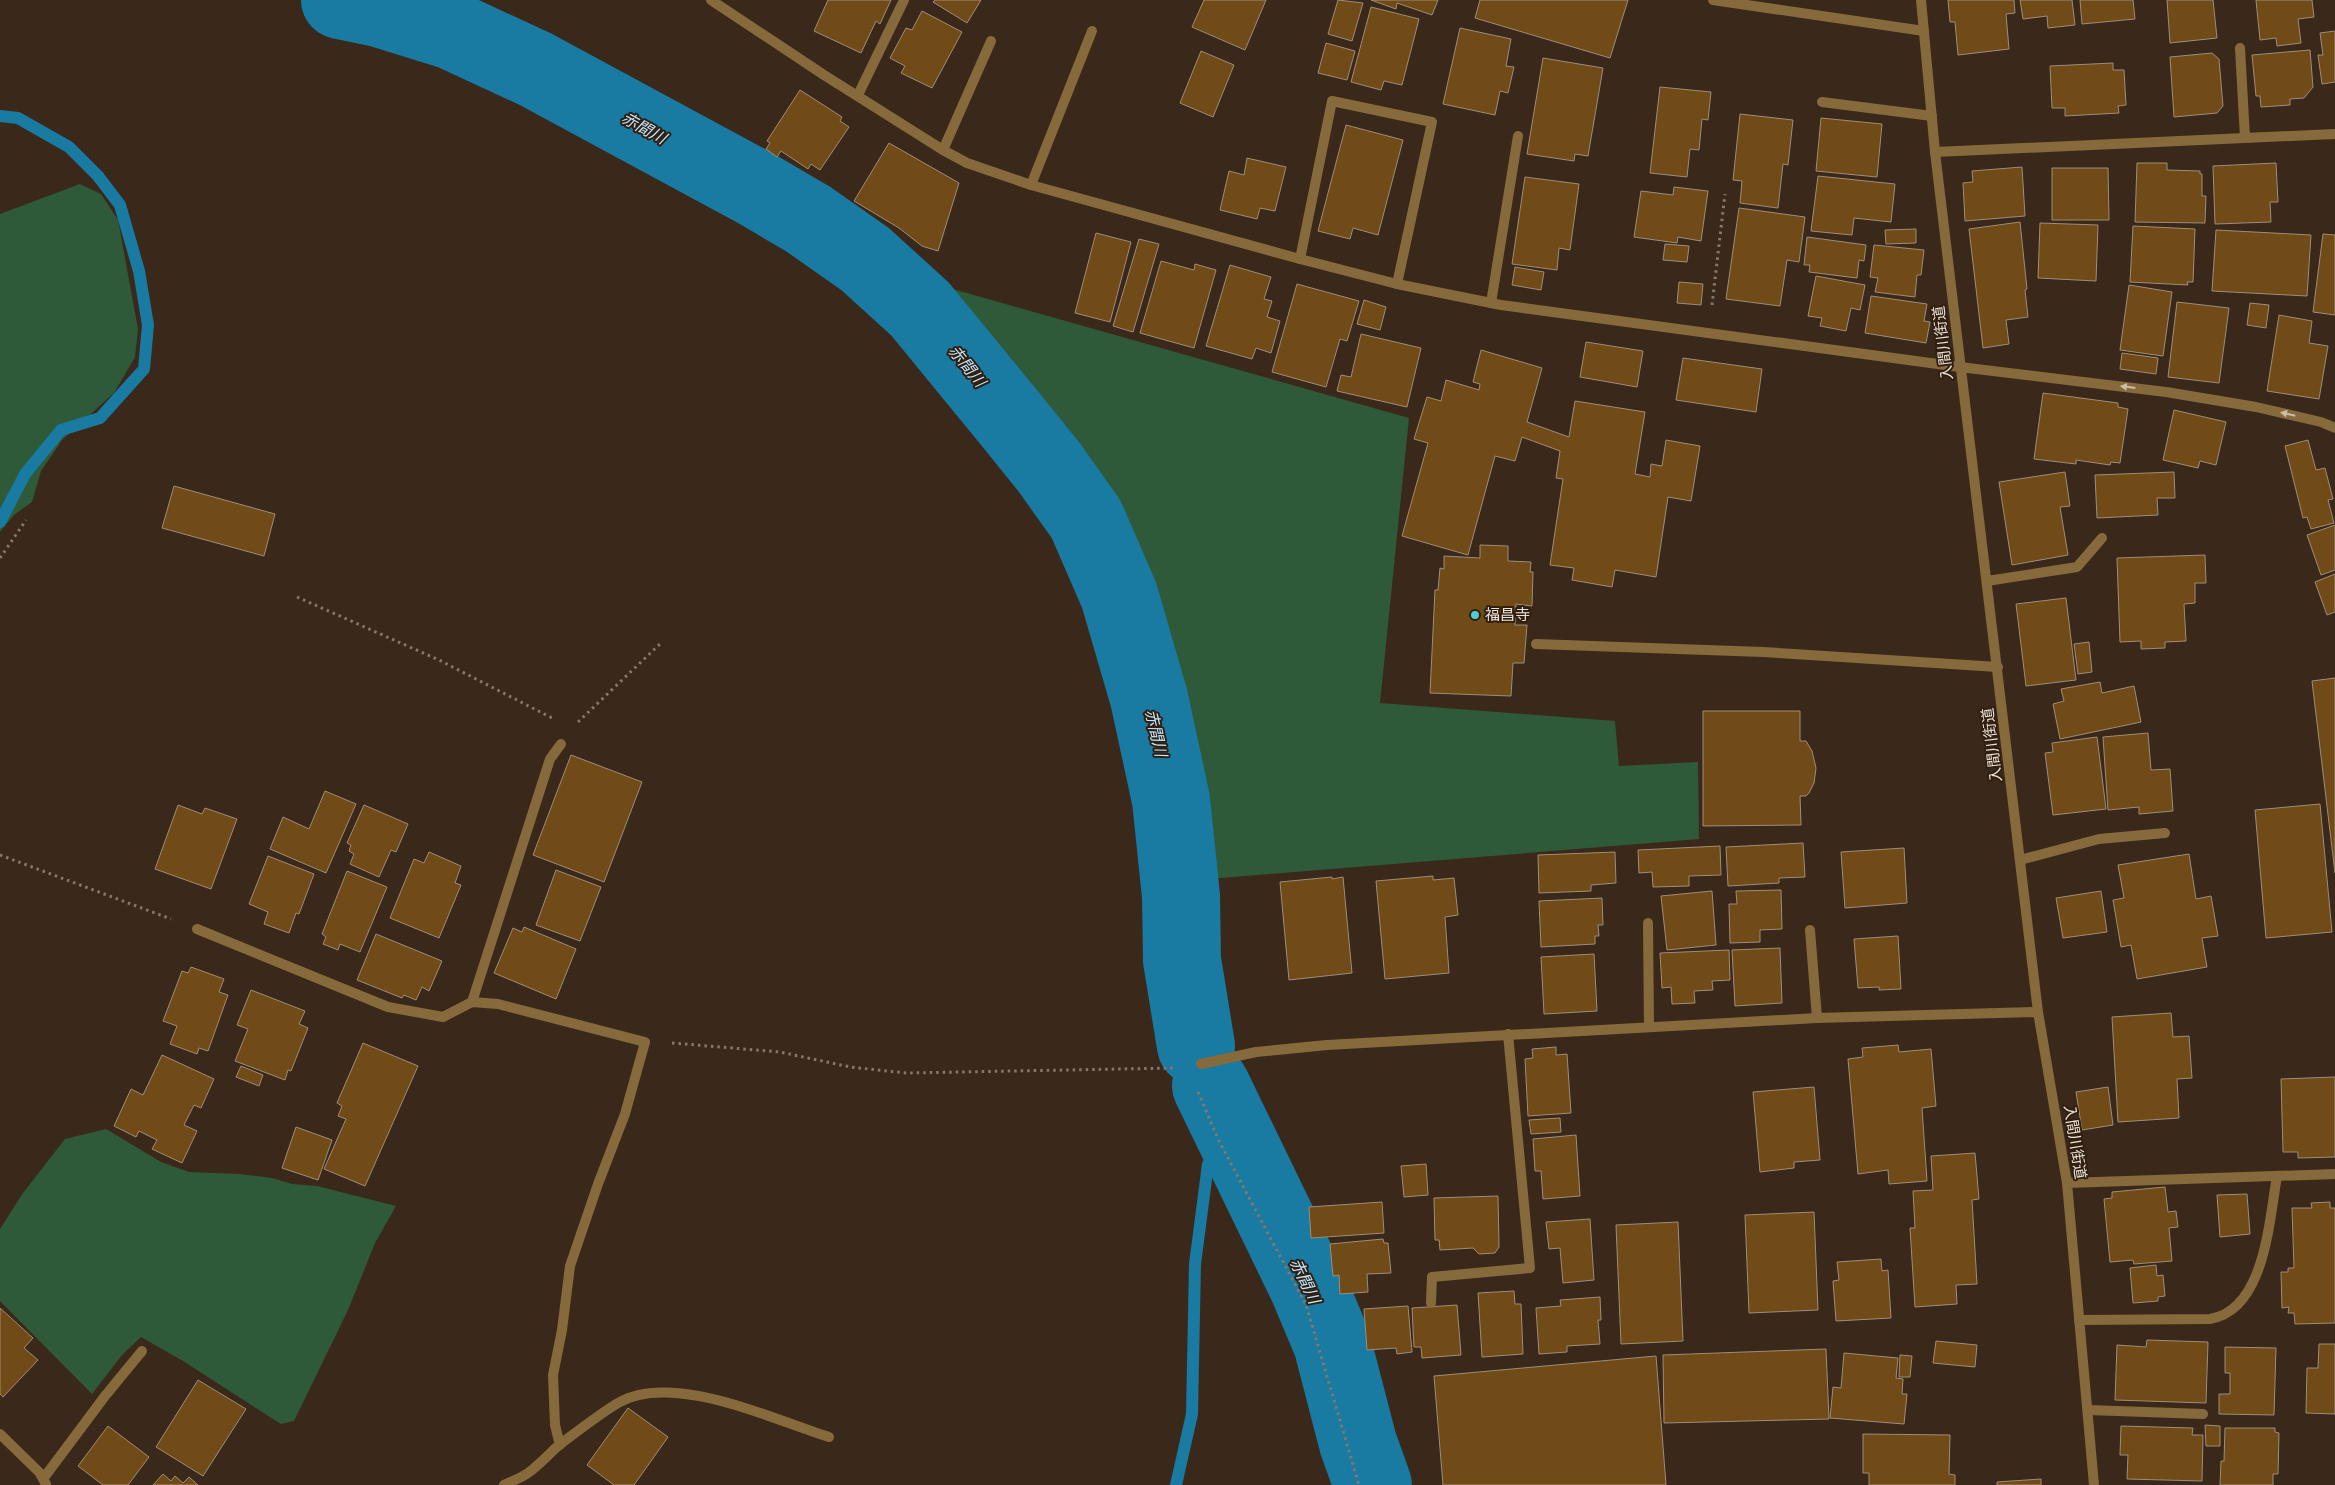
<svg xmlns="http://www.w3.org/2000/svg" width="2335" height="1485" viewBox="0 0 2335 1485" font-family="'Roboto Serif','Noto Sans JP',serif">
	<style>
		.green { fill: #2f5a39 }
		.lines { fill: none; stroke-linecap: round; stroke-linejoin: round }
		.stream { stroke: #197aa2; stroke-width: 12 }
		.river { stroke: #197aa2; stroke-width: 78 }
		.building { fill: #704a17; stroke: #9f8d79 }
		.path { stroke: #87786b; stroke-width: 3; stroke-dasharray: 2.5 4; stroke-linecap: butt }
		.lane { stroke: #876a3c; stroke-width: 10 }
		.street { stroke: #876a3c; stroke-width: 10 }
		.oneway { fill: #cdbda8 }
		.poi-dot { fill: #52cbd8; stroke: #301f11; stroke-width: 2 }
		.labels { text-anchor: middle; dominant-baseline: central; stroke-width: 4; stroke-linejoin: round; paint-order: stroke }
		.street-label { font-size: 15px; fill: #ebe0d6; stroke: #301f11 }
		.poi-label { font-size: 15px; fill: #ebe0d6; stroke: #301f11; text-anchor: start }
		.water-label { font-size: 16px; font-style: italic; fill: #bee7fe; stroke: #301f11 }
	</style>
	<rect width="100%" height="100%" fill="#3a291a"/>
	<path class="green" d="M80,184L101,194L118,220L138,329L135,357L114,393L62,440L41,471L32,502L14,515L0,532V214Z
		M935,284L1409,418L1380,703L1615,721L1619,766L1698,762L1699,839L1197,880L1196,841L1185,741L1157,667L1120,552L1018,392L972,339L929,299Z
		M106,1129L161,1162L189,1172L239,1174L272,1178L292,1184L317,1186L396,1206L375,1243L348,1310L294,1421L281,1424L183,1361L141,1337L122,1355L92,1394L0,1301V1229L23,1193L65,1139Z"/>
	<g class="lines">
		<path class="stream" d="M0,116L18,118L69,147L98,176L120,205L139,271L148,325L144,369L100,418L61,430L25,474L0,522
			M1176,1485L1192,1414L1195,1264L1208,1164"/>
		<path class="river" d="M340,0L379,8L453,31L535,69L757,189L808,219L865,259L920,309L1011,420L1049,467L1086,519L1119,595L1149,698L1171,800L1181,896L1182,960L1196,1046
			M1211,1086L1308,1286L1332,1343L1358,1443L1373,1485"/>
	</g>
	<path class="building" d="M828,0H891L880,24L876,21L861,53L814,31Z
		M935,0H981L967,23L933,2Z
		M1204,0H1266L1245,50L1192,27Z
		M1338,0L1363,3L1352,41L1328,34Z
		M1371,0H1438L1432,15L1397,3L1396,9Z
		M1480,0H1628L1610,58L1475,18Z
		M1948,0H2014L2015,13L2006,14L2009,49L1958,55L1955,22H1950Z
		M2020,0H2072L2075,25L2048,28L2047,16L2023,19Z
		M2080,0H2133L2135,19L2082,24Z
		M2167,0H2213L2217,38L2170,43Z
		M2256,0H2312L2314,17L2298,19L2301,43L2277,46L2276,38L2260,40Z
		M1371,7L1419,19L1402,85L1384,81L1381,90L1351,82Z
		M922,11L962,32L932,88L901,73L905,66L890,58L906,28L912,30Z
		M1460,28L1511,39L1506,66L1514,67L1508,93L1500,91L1495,115L1443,104Z
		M2335,31V82L2322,84L2318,55H2323L2320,33Z
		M1326,43L1355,51L1347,80L1318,73Z
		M2310,50L2313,87L2304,98L2290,99V105L2261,107L2260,96H2256L2252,55Z
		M1201,51L1234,65L1213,117L1180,103Z
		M2212,53L2219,59L2223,106L2217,113L2174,117L2170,57Z
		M1543,58L1603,68L1588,156L1575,154L1574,161L1527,154Z
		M2113,63V70H2124L2126,105L2118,106L2119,113L2065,116V108H2052L2050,66Z
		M1660,87L1711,92L1708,120L1702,119L1699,150L1690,149L1687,177L1650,173Z
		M800,90L842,117L840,121L849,127L820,170L811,164L808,169L781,151L777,157L766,149L770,143L767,141Z
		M1740,114L1793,120L1788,165L1783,164L1778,208L1740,203L1742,181L1733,180Z
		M1821,118L1882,124L1877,177L1816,171Z
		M1346,125L1403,140L1378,235L1353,228L1350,239L1318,231Z
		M889,143L959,183L938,251L922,246L899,228L854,201Z
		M1247,158L1286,167L1275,211L1260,208L1257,219L1220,210L1229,171L1244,175Z
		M2137,163H2167V170L2200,171V174H2202V196H2206L2205,223L2135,222Z
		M2276,163L2278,202H2270L2271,222L2215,224L2213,166Z
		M2022,167L2025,216L1965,221L1963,183L1973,182L1972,171Z
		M2052,168H2108L2109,220H2052Z
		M1818,176L1895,184L1891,222L1854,218L1852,235L1811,231Z
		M1525,177L1579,184L1570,250L1559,248L1557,270L1512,264Z
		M1674,187L1708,191L1701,241L1678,237L1677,243L1634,237L1641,191L1673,195Z
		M1739,208L1805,217L1799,262L1787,260L1780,306L1726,299Z
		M2020,222L2027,289L2025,290L2028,317L2006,320L2009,344L1983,348L1969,229Z
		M2040,223L2098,225L2096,281L2038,278Z
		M2133,226L2195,229L2193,282H2187L2188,285L2130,282Z
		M1916,229V243L1886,244L1885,230Z
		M2216,230L2311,235L2307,296L2212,291Z
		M1096,233L1131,242L1110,322L1075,313Z
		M2323,234L2335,235V315L2313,312Z
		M1807,237L1866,245L1864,261L1859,260L1857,278L1809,272L1810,265H1804Z
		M1139,239L1159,244L1133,332L1113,326Z
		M1665,244L1689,246L1687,262L1663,260Z
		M1874,245L1924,250L1921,275H1917L1915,297L1875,292L1878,278L1870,277Z
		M1161,261L1194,270L1195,264L1216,270L1194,348L1140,333Z
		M1230,265L1271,277L1264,299L1272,301L1267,317L1280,321L1271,353L1256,348L1252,359L1206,346Z
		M1515,267L1544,272L1541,290L1512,285Z
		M1816,276L1865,285L1860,310L1851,308L1846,331L1820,326L1822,318L1808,316Z
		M1679,282L1703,284L1701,305L1677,303Z
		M1297,284L1359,301L1347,341L1340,339L1326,387L1272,372Z
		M2129,285L2172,292L2163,356L2120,350Z
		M1871,296L1927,304L1924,321L1930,322L1926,343L1865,333Z
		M1364,300L1386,307L1380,330L1357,324Z
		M2177,302L2229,308L2219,383L2168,377Z
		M2250,303L2269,305L2266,328L2247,325Z
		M2279,315L2312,321L2309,343L2328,346L2319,399L2267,391Z
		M1361,334L1421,348L1407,407L1337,391L1341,375L1351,377Z
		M1586,342L1643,351L1637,387L1580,377Z
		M1481,350L1542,368L1527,422L1569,437L1575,401L1645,412L1635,474L1650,477L1651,464L1662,466L1666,440L1700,446L1691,501L1668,497L1656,577L1615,570L1612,587L1572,580L1574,568L1550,565L1563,479L1556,478L1560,451L1522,437L1515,461L1495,456L1468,555L1402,536L1428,443L1414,439L1427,397L1441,401L1446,380L1479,390L1480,384L1473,382Z
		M2122,353L2158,358L2156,374L2120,369Z
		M1683,358L1762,369L1756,412L1676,400Z
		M2043,393L2118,403V407L2128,409L2120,463L2111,462L2110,465L2076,460V464L2034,459Z
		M2174,410L2226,422L2216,465L2200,461L2198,468L2163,460Z
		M2308,440L2316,470L2325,468L2333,499L2328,500L2334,523L2311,529L2307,517L2303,518L2285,446Z
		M2065,472L2070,506L2060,507L2068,555L2012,565L1999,482Z
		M2174,472L2175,498H2157L2158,515L2097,518L2095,475Z
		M174,486L275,514L264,556L162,528Z
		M2335,525V570L2321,575L2307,535Z
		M1480,545L1508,546V561L1531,562L1530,572H1533L1532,606L1516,604L1515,625H1527L1524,663H1513L1511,696L1430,693L1435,590H1438L1440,568L1444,569V556L1480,558Z
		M2205,555L2206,583H2195V603L2184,604L2186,641L2165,642V648L2141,649V641L2120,642L2117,558Z
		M2335,574V612L2327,615L2315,582Z
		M2066,598L2076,680L2026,686L2016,604Z
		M2089,642L2092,672L2078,674L2074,644Z
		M2335,678V873L2312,681Z
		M2100,682L2102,693L2134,686L2141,722L2060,739L2053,704L2064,701L2061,689Z
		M1703,711H1800V741H1806L1812,751L1816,768L1814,783L1809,793L1806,796H1800L1801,825L1703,826Z
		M2148,733L2151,770L2170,769L2173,811L2139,814V807L2108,810L2103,737Z
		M2097,737L2106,809L2053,815L2045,753L2053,752L2052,743Z
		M571,755L642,782L604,882L533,855Z
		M325,791L356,804L326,873L270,849L283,817L309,829Z
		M2320,804L2332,932L2266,938L2255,810Z
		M178,805L202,814L205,808L237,819L211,889L155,869Z
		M364,805L408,824L396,852L391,850L379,877L350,864L354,854L349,851L351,845L347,843Z
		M1803,843L1805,877L1779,878V883L1728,886L1726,847Z
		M1720,846L1721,875L1689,876V886L1653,887L1652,872L1639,873L1638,850Z
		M1904,848L1907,903L1845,908L1841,852Z
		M429,852L461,866L455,883L461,885L439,938L390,918L414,859L424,863Z
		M1615,852L1616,883L1591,885V891L1539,893L1538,855Z
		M2189,854L2196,899L2211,896L2218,936L2202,938L2207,967L2137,979L2131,945L2121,947L2113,900L2124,898L2118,865Z
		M268,856L314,874L299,914L296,913L289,933L264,924L268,912L249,904Z
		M556,870L601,887L580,941L536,925Z
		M347,871L387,887L360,952L340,944L338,950L323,944L326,937L322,934Z
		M1433,876V880L1454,878L1458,915L1445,917L1449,973L1385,979L1376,881Z
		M1332,877V879L1343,877L1352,973L1289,980L1280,882Z
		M1781,890L1782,929L1760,930V942L1730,943L1729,904H1737L1736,891Z
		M1712,891L1716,945L1667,950L1661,896Z
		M2101,891L2107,932L2063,938L2056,898Z
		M1602,898L1603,925H1598L1599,936H1595V944L1541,947L1539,901Z
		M524,927L576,949L556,999L494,973L513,928L522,932Z
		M376,934L442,961L429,991L422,987L416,1000L404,995L402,998L357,980Z
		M1898,936L1901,989L1879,990V987L1858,988L1854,939Z
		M1780,948L1782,1003L1735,1006L1732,950Z
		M1729,950L1730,980L1712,981L1713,990L1694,991L1695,1003L1672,1004L1671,987L1662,988L1660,953Z
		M1594,954L1597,1011L1544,1014L1541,957Z
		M191,967L224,979L219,992L228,995L208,1051L199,1048L197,1054L170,1044L177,1026L163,1021L182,971L188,973Z
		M251,990L305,1011L299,1024L308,1028L291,1071L288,1070L285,1080L235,1061L248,1029L237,1025Z
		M2171,1013L2173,1037L2189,1036L2192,1078L2177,1079L2179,1118L2118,1122L2112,1017Z
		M363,1043L418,1066L365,1186L324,1169L346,1119L338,1116L342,1106L337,1103Z
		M1898,1045L1899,1052L1931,1049L1936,1106L1922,1108L1927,1181L1889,1184L1888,1170L1858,1174L1848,1059L1863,1057L1862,1048Z
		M1556,1047V1055L1567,1054L1571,1113L1528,1116L1525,1059L1533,1058L1532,1049Z
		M162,1055L214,1079L201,1108L194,1105L184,1125L197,1131L182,1163L152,1149L157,1140L139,1131L136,1137L114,1126L131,1089L143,1095Z
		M241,1066L263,1075L259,1086L236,1077Z
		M2335,1077V1157L2298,1158V1152H2283L2281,1079Z
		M1814,1087L1820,1160L1794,1162V1168L1760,1172L1753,1092Z
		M2108,1087L2113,1125L2082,1130L2076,1092Z
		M1560,1118L1561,1132L1531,1134L1529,1120Z
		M296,1127L332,1140L318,1180L282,1168Z
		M1576,1135L1580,1196L1543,1199L1541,1171H1535L1533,1139Z
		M1975,1153L1979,1199L1972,1200L1977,1284L1956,1285L1957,1304L1915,1307L1910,1228H1915L1913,1191L1933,1190L1931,1156Z
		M1426,1164L1428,1195L1404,1197L1401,1166Z
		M2165,1187L2168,1212L2176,1211L2178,1227L2169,1228L2172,1261L2134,1264L2133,1260L2110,1262L2104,1199L2112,1198V1192Z
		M2247,1194L2250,1234L2220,1237L2217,1195Z
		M1498,1196L1499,1247L1495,1253L1479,1254L1473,1248L1440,1250L1439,1240H1435L1434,1198Z
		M1382,1202L1384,1233L1311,1238L1309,1207Z
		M2330,1202V1208H2335V1323L2295,1324L2294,1313H2288L2289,1307L2282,1308L2281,1272H2288V1268H2294L2292,1208H2312L2311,1203Z
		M1814,1212L1818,1310L1749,1313L1745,1215Z
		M1590,1219L1594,1280L1563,1283L1560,1248L1549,1249L1546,1222Z
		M1678,1222L1683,1341L1621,1344L1616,1225Z
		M1383,1239L1384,1243H1388L1391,1273L1367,1274L1368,1292L1340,1294L1339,1275L1333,1276L1330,1244Z
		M1881,1259L1882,1271L1888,1270L1891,1318L1836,1321L1833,1281L1839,1280L1837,1262Z
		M2156,1265L2157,1276L2163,1275L2165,1296L2158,1297V1301L2133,1303L2130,1268Z
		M1514,1291L1515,1304H1521L1523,1354L1482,1357L1478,1293Z
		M1600,1297L1601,1320H1598L1600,1344L1567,1346V1352L1539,1354L1536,1308L1561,1306L1560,1300Z
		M1457,1305L1461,1355L1422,1358L1421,1347H1414L1412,1308Z
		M1408,1306L1412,1352L1397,1354L1396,1348L1367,1350L1364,1309Z
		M0,1308L33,1338L24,1348L38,1360L3,1397L0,1394Z
		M2147,1340L2208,1342L2206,1403L2115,1400L2117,1345L2146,1347Z
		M1936,1341L1977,1345L1975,1367L1933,1363Z
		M2319,1344H2335V1414L2306,1413L2307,1368H2318Z
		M2225,1347L2276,1348L2274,1415L2219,1414V1394H2230V1373H2225Z
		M1826,1349L1829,1419L1664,1423L1663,1355Z
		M1844,1353L1898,1358L1896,1378L1903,1379L1902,1394H1907L1904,1424L1830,1418L1833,1387L1841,1388Z
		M1900,1355L1912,1356L1910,1377H1899Z
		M1656,1356L1666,1485H1443L1434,1376Z
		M198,1380L246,1409L203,1476L156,1447Z
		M628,1408L668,1437L634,1485H614L587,1465Z
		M2205,1425L2220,1426V1446H2206Z
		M108,1426L149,1457L128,1485H103L78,1466Z
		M2121,1426L2193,1428L2192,1435H2203L2202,1481L2127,1479L2128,1455H2120Z
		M2225,1428H2275V1432L2279,1433L2278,1474H2273V1485H2220L2221,1461H2224Z
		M1863,1434L1950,1435L1949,1474L1955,1475V1485H1869V1473H1863Z
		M163,1474L171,1481L175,1476L183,1483L189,1477L198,1485H153Z
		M2041,1479V1485H1997V1482Z"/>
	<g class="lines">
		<path class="path" d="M1712,305L1725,194
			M0,558L26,520
			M297,597L439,660L552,718
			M578,722L662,642
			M0,855L171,919
			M672,1043L780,1052L850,1067L906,1073L1174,1068
			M1198,1092L1218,1139L1306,1305L1359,1485"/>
		<path class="lane" d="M1713,0L1924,31
			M2240,48L2245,138
			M858,95L904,0
			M1822,102L1932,116
			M943,150L991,41
			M1935,152L2335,134
			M1031,185L1092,31
			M1300,259L1332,101L1432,122L1397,284
			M1491,303L1518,136
			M1987,581L2077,567L2102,538
			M1536,644L1763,652L1998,667
			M2020,860L2099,839L2165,833
			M1648,923L1649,1027
			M1810,930L1817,1018
			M472,1002L550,759L561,744
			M1431,1303L1432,1277L1530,1268L1508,1034
			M2079,1320L2210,1319C2265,1310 2269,1221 2277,1176
			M2088,1410L2203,1414
			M0,1434L39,1472L46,1484
			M43,1479L105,1396L142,1351"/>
		<path class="street" d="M711,0L824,75L943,150L967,163L1031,185L1300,259L1397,284L1501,305L1960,367L2166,392L2256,407L2321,422L2335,428
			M1921,0L1935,152L2038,1012L2067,1183L2094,1485
			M197,929L388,1007L443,1017L472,1002L498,1004L645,1042L625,1114L598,1184L570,1266L562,1330L553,1375L555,1425L560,1445
			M1201,1064L1256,1052L1327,1045L1817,1018L2038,1012
			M2067,1183L2335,1174
			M504,1485C512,1481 521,1478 528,1473C539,1465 549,1454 559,1445C578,1431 598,1415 618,1403C672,1371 774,1420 829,1437"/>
	</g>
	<defs><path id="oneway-solid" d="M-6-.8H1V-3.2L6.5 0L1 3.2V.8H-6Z" transform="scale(1.25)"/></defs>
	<g class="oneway">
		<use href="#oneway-solid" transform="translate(2128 387) rotate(-173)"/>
		<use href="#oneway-solid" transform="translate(2288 414) rotate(-167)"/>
	</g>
	<circle class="poi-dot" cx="1475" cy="615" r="5"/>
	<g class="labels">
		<g class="street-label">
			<text transform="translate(1943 343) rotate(-97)">入間川街道</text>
			<text transform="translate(1992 745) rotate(-97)">入間川街道</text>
			<text transform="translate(2075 1142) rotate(81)">入間川街道</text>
		</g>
		<g class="poi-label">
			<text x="1485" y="615">福昌寺</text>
		</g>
		<g class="water-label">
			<text transform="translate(644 128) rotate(29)">赤間川</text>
			<text transform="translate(967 366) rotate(51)">赤間川</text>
			<text transform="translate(1156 733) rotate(77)">赤間川</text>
			<text transform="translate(1305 1281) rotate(65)">赤間川</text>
		</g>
	</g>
</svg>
